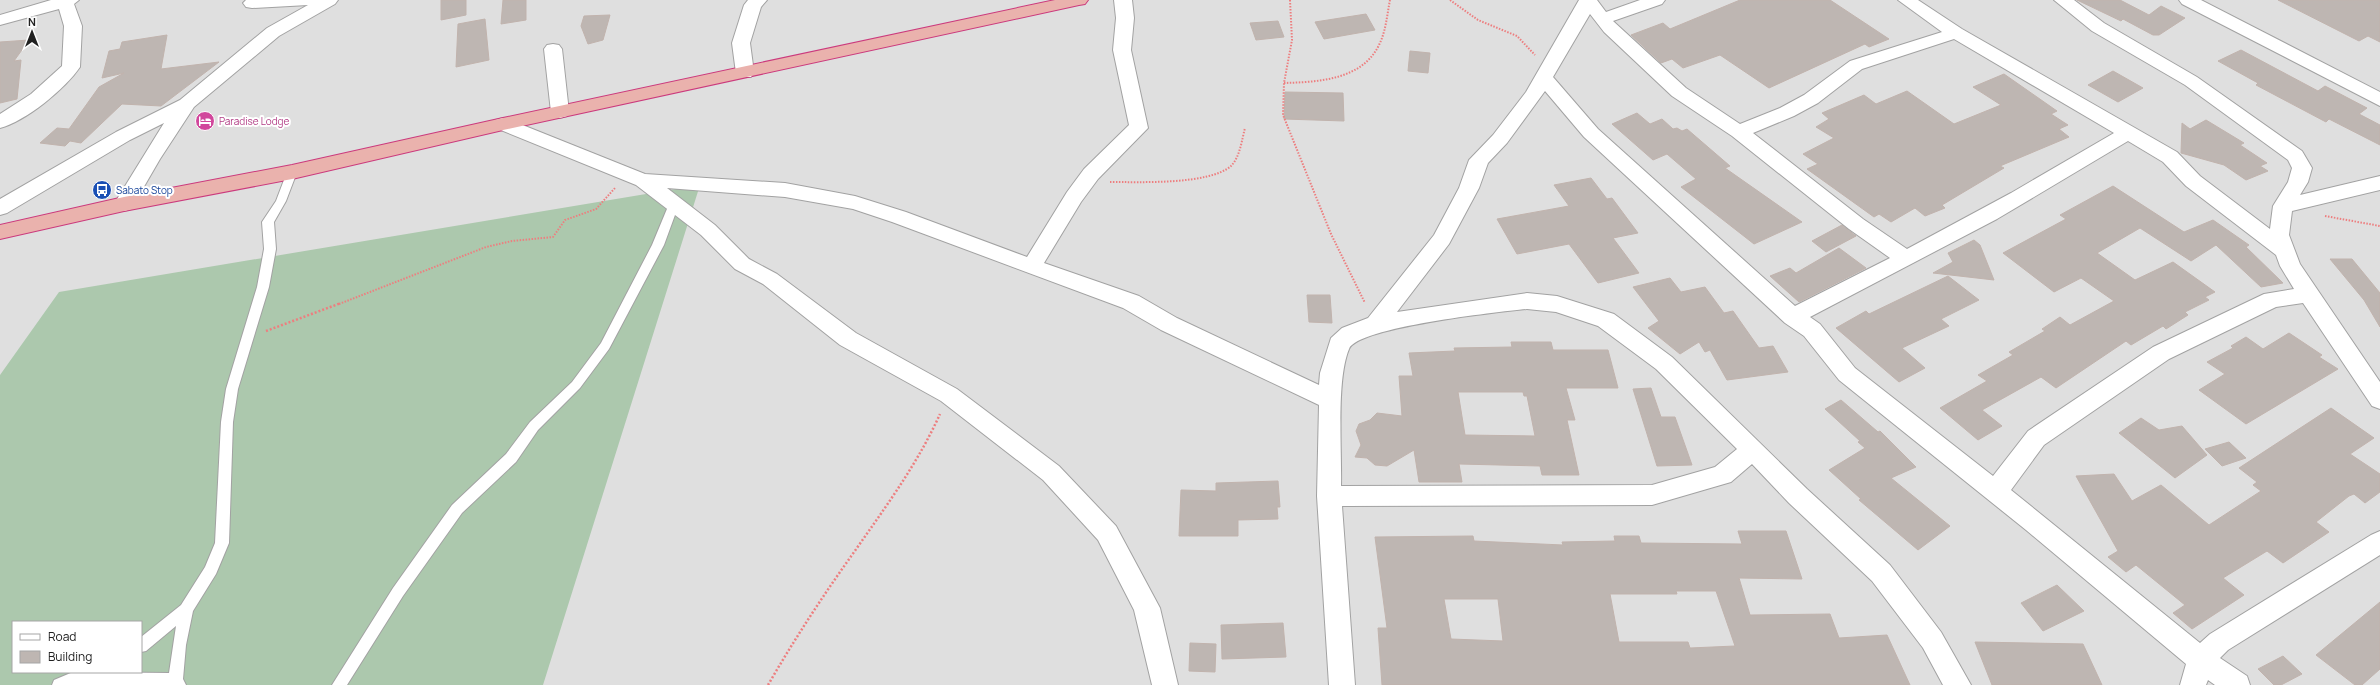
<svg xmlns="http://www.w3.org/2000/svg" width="2380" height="685" viewBox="0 0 2380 685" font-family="Manrope,sans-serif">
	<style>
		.residential { fill: #dfdfdf; fill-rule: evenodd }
		.cemetery { fill: #acc8ad; fill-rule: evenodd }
		.building { fill: #beb6b2; stroke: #c1b3ad; fill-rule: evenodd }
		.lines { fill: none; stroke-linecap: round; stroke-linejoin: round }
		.service-casing { stroke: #a2a2a2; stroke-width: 2 }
		.minor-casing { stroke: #a2a2a2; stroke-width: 2 }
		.trunk-casing { stroke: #cb3a7d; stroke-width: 2 }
		.path-far1 { stroke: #ed7e7f; stroke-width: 2; stroke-dasharray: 1.5 1.5; stroke-linecap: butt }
		.path { stroke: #ed7e7f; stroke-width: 2.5; stroke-dasharray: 2 2; stroke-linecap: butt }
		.service { fill: #fff; fill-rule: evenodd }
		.minor { fill: #fff; fill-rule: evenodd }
		.trunk { fill: #eab2ad; fill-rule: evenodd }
		.labels { text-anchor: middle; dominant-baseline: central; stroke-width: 4; stroke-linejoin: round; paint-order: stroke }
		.hotel-label { font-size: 10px; fill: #b23c85; stroke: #fff; text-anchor: start }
		.transit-label { font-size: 10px; fill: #164399; stroke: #fff; text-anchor: start }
	</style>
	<rect width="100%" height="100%" fill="#f1ede9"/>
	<path class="residential" d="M0,0H2380V685H0ZM13,622H141V672H13Z"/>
	<path class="cemetery" d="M700,185L543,685H0V375L59,292ZM13,622H141V672H13Z"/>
	<path class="building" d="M441,0H466V15L441,20Z
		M503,0H526V20L501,24Z
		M1740,0H1830L1889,39L1869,47L1865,44L1769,88L1720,55L1683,68L1672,59L1661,63L1631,35L1663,23L1670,29Z
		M2077,0H2120L2149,15L2161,6L2185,18L2159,35H2153L2123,19L2121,21Z
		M2278,0H2380V42L2368,36L2359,41Z
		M1366,14L1375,30L1324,39L1315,22Z
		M610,15L603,40L588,44L581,26L584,16Z
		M485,19L489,60L456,67L458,24Z
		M1278,21L1284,37L1256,40L1250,23Z
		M167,35L161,69L219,62L161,106L122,104L81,143L70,141L65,146L40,143L57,128L69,129L99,87L124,73L102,78L109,51L120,49L122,42Z
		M29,40L14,61L21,60L17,99L0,103V42Z
		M2241,50L2318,91L2325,86L2367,108L2359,114L2380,125V145L2329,119L2326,122L2256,85L2258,83L2218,61Z
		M1410,51L1430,53L1428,73L1408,71Z
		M2113,71L2143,88L2118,102L2088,85Z
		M2004,74L2057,111L2051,114L2068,125L2059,129L2069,137L2000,166L2004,168L1942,205L1945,208L1925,216L1915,208L1891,222L1879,214L1874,217L1807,169L1818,164L1803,154L1834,138L1816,127L1829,119L1822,113L1864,95L1876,104L1907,91L1954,124L2001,105L1973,87Z
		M1285,92L1343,93L1344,121L1284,119Z
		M1637,113L1650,124L1662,119L1673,129L1677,128L1682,131L1687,129L1730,166L1725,168L1802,222L1754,244L1681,187L1696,179L1667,154L1653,160L1612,124Z
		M2206,120L2244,143L2240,145L2267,163L2260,166L2268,171L2246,180L2224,165L2181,153L2182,123L2190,129Z
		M1591,178L1607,199L1612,198L1638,233L1613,238L1639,273L1598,283L1569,244L1517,254L1497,219L1569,206L1554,185Z
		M2113,186L2184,232L2213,220L2249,245L2246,247L2283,283L2261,287L2216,245L2191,261L2140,228L2097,253L2135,280L2173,262L2215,292L2205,297L2209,300L2185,312L2188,315L2166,329L2163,326L2131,345L2126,341L2056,388L2041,377L1982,410L2002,426L1978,440L1940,408L1987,381L1978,375L2013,355L2009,352L2045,331L2042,329L2060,317L2070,325L2114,301L2081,278L2054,292L2003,253L2066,219L2060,215Z
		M1842,225L1856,236L1826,252L1812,241Z
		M1974,240L1980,245L1994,280L1933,273L1953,262L1948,253Z
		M1839,248L1866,268L1799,302L1770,276L1790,268L1796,273Z
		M2330,259H2352L2380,293V327L2364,300Z
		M1948,276L1979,300L1941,319L1949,326L1902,348L1925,368L1899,382L1836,328L1866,311L1869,314Z
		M1670,278L1681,292L1705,287L1724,313L1733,311L1759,348L1773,346L1788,372L1727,380L1710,350L1705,352L1699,342L1680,354L1648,328L1659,321L1633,287Z
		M1307,295H1330L1332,323L1309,322Z
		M2289,333L2322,355L2319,357L2338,369L2246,424L2199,390L2225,374L2207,362L2233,348L2231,346L2246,337L2263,349Z
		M1511,342H1551L1553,350H1608L1618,388H1566L1575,420H1567L1579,475H1542L1540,466L1459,464L1462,482H1419L1414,450L1387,466L1375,465L1367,458L1355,457L1361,445L1356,431L1359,424L1370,420L1377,413L1402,416L1399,376H1413L1409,353L1455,351L1454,348L1512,347ZM1458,392H1523L1524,396H1527L1535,436L1465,435Z
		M1651,388L1661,417H1675L1692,465L1657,466L1633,389Z
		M1841,400L1878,432L1880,431L1916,467L1891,478L1950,526L1918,550L1859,500L1861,499L1829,470L1865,448L1858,442L1860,441L1825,409Z
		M2331,408L2374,438L2350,454L2380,474V492L2365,503L2354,494L2349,496L2316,522L2329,532L2283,563L2267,551L2223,578L2244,595L2192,629L2173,613L2185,605L2136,565L2126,572L2108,557L2118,551L2076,476L2114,474L2132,501L2161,485L2209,525L2261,491L2253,485L2257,482L2239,468Z
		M2141,418L2159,430L2182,426L2207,455L2175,478L2119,433Z
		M2229,442L2246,458L2222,466L2205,449Z
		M1278,481L1280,507H1277L1278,519L1238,520V536H1179L1181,490L1216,491V483Z
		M1738,531H1786L1802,579L1739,578L1750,615L1830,614L1839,638L1887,635L1910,685H1382L1378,628H1387L1375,537L1473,536L1474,541L1563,545L1562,542L1615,541L1614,536H1639L1641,543L1742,544ZM1676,591H1716L1735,646L1690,648L1688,642H1619L1610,594H1677ZM1444,599H1498L1503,641L1451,639Z
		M2057,585L2084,611L2043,631L2021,603Z
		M2380,602V669L2362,685H2355L2316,655Z
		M1283,623L1286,657L1222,659L1221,625Z
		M1975,642L2083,644L2102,685H1992Z
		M1190,643L1216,644L1215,672L1189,671Z
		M2283,656L2302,674L2281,685H2274L2258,669Z"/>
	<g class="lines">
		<defs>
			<path id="service" d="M292,168L297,172L286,201L274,222L276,249L269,287L238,389L233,422L229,543L216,574L193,611L186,645L183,679L186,685H52L54,680L73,672L169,673L176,626L146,651L141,652V637L181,605L205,567L215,543L221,422L226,389L257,287L264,249L262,222L276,201L287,172Z
				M674,200L679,204L664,245L609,349L580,388L538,430L516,462L462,513L403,596L347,685H332L393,588L452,505L506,454L530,422L572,382L601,343L652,245L669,204Z"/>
			<path id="minor" d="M51,0H79L74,4L82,26L80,67C65,89 26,121 0,128V114L31,94L62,66L64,26L59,9L0,25V15Z
				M246,0H338L335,4L279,36L194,107L160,159L131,209L124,211L117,209L114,204L164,123L130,140L7,213L0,215V199L116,132L180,100L267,28L308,5L252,8L246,7L243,3Z
				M748,0H767L761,7L750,43L754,73L751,77H739L736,73L732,43L744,5Z
				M1114,0H1132L1134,18L1131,50L1148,128L1098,179L1081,202L1044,263L1139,296L1177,318L1319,385L1320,373L1331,338L1342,328L1368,318L1434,235L1459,188L1469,160L1493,135L1526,92L1579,0H1597L1606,12L1640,0H1665L1662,4L1613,21L1686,88L1740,124L1780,108L1804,95L1850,61L1942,32L1898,0H1918L1962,29L2177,152L2200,176L2270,229L2273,206L2288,182L2292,168L2288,160L2185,85L2092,31L2054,0H2074L2104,23L2197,77L2302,151L2312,168L2308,182L2300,195L2380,176V190L2292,211L2289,235L2300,264L2380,382V409L2372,406L2303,303L2276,307L2169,359L2044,445L2011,490L2200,643L2210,634L2371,535L2380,531V555L2228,650L2220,658L2247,676L2250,685H2215L2208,680L2206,685H2180L2186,664L2026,530L1839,380L1804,336L1785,323L1584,137L1545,91L1507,143L1488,163L1479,188L1449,244L1397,312L1527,293L1557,296L1614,314L1672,357L1807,489L1890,565L1941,632L1971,685H1943L1923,648L1872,581L1789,503L1752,464L1731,482L1652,505L1342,506L1355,685H1329L1317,496L1319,405L1161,330L1123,308L892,222L853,209L785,197L667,188L715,225L749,259L777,274L856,333L957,389L1059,466L1116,526L1160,608L1178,685H1152L1134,610L1098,540L1043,480L941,401L840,345L763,284L735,269L701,235L636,185L496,128L494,124L496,120L503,118L510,120L645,174L785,183L855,196L906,212L1027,257L1067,192L1084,169L1129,125L1113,50L1116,18ZM1590,14L1604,32L1672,96L1732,136L1849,229L1890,258L1795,306L1598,129L1553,77ZM1954,39L2114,133L2011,193L1907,249L1863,219L1753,133L1794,116L1818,103L1862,69ZM2128,141L2163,162L2186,186L2276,255L2280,266L2294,289L2264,294L2153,347L2028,431L1993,476L1855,368L1820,324L1810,317L1997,219ZM1527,309L1556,312L1598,326L1656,369L1737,449L1715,467L1652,485L1341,486C1342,451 1336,380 1349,349C1358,327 1499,312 1527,309Z
				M2179,0H2201L2380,92V106L2182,4Z
				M553,44L559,45L562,49L569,112L567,116L560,118L553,116L551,112L544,49L547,45Z"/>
			<path id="trunk" d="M1055,0H1088L1085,4L1079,5L503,130L292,179L124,211L0,239V225L124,197L292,165L503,118Z"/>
		</defs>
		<use href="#service" class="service-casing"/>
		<use href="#minor" class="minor-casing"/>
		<use href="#trunk" class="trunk-casing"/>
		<path class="path-far1" d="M1290,0L1292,40L1284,83L1283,115L1331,234L1365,303
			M1450,0L1478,20L1517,36L1535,55
			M1284,83C1318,82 1362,80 1379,45C1386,31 1387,15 1390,0
			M1110,182C1139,182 1209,185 1231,166C1240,157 1242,139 1245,128
			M2325,216L2380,226
			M339,304L486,247L512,241L553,237L565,220L596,209L615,188"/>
		<path class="path" d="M266,331L341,303
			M768,685C794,640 822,597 852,555C884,509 917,465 940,414"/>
		<use href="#service" class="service"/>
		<use href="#minor" class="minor"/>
		<use href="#trunk" class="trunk"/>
	</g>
	<defs>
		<symbol id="hotel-disc" viewBox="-11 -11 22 22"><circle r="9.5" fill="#d1479c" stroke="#fff"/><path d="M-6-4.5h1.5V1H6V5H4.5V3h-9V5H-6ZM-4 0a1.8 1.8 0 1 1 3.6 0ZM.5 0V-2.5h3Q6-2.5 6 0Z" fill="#fff"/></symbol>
		<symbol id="bus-disc" viewBox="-11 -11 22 22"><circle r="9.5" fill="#1a4fb4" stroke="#fff"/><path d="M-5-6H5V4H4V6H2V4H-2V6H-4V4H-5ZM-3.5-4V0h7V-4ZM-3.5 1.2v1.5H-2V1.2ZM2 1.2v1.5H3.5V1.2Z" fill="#fff"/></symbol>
	</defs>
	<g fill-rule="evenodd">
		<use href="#hotel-disc" x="194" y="110" width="22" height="22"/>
		<use href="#bus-disc" x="91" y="179" width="22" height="22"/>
	</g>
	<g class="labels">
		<g class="hotel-label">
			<text x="219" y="121">Paradise Lodge</text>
		</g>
		<g class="transit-label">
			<text x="116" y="190">Sabato Stop</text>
		</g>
	</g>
	<rect x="12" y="621" width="130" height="52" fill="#ffffff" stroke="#a6a6a6"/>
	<rect x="20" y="634" width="20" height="6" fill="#ffffff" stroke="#a6a6a6"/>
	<text x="48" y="641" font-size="12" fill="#212121">Road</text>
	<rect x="20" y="651" width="20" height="12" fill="#beb6b2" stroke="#a6a6a6"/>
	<text x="48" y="661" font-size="12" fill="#212121">Building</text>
	<g transform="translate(32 32)" stroke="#ffffff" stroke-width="3" paint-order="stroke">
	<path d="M0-3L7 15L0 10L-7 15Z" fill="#212121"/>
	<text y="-6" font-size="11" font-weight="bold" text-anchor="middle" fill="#212121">N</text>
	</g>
</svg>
